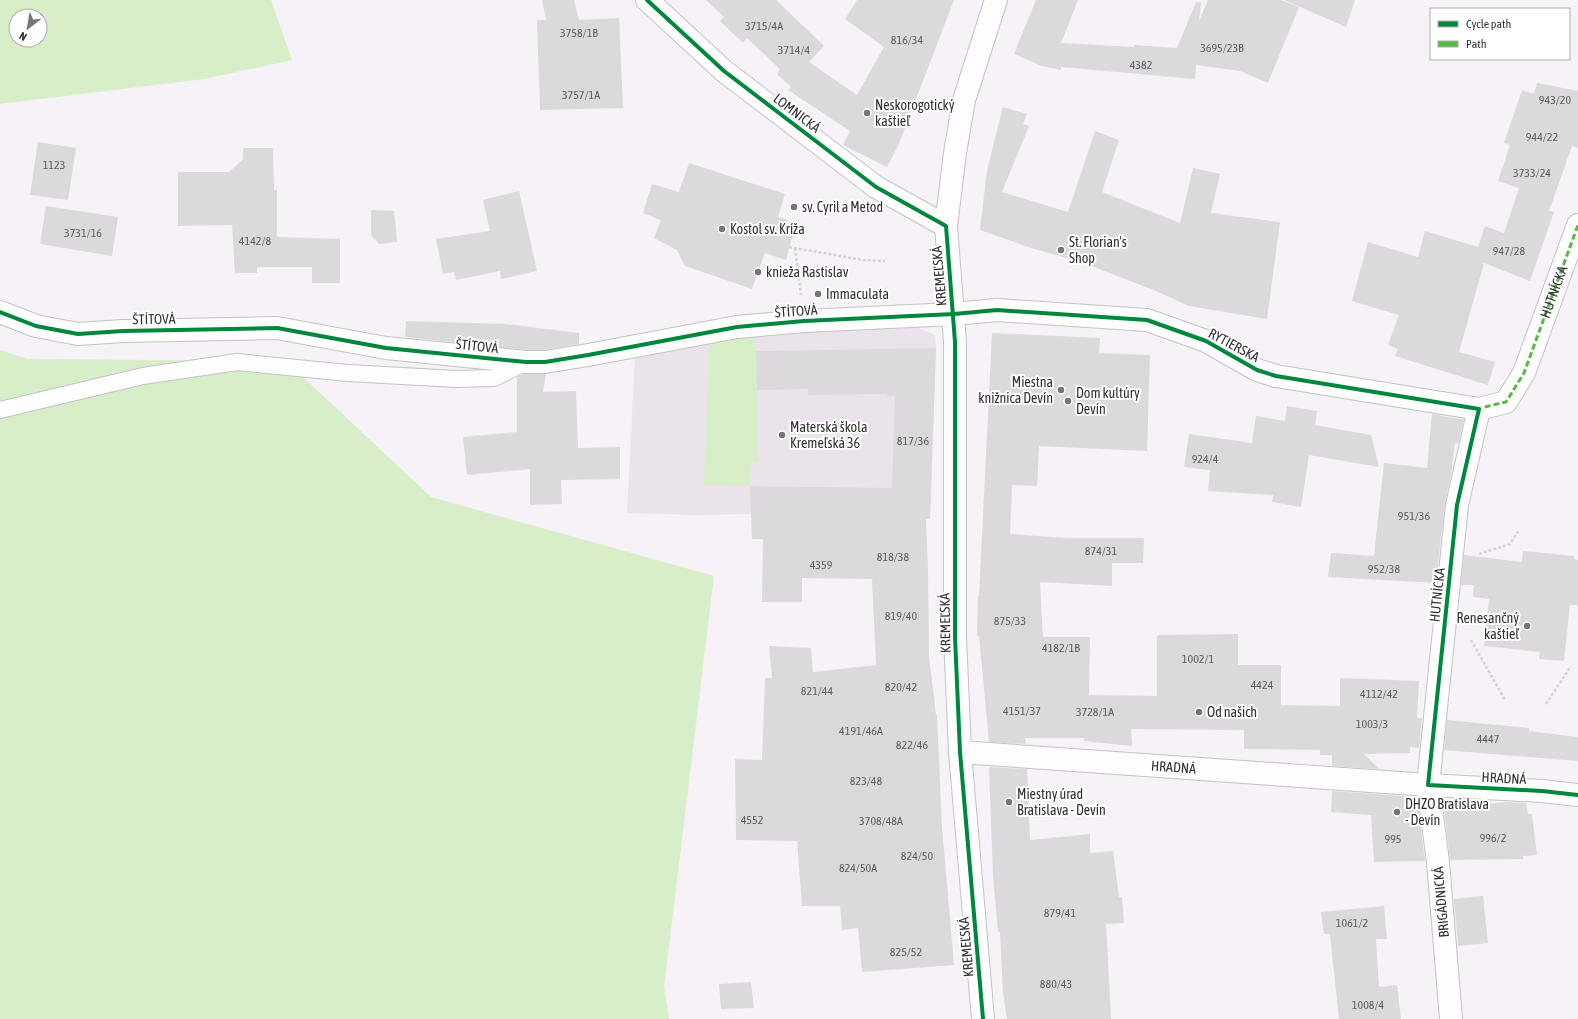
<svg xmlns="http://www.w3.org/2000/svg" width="1578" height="1019" viewBox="0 0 1578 1019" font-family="'Asap Condensed',sans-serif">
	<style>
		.built { fill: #eae3eb }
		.green { fill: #d8eec9; fill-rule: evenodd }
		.building { fill: #dcd9dd }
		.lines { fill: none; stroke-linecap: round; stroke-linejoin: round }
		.service-casing { stroke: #c4c2c4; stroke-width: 18 }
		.pedestrian-casing { stroke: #c4c2c4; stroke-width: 24 }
		.minor-casing { stroke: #c4c2c4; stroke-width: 24 }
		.tertiary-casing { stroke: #c4c2c4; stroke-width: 24 }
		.path { stroke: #d5d3d5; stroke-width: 2.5; stroke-dasharray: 3 2; stroke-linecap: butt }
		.service { stroke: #fefdfe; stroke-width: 16 }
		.pedestrian { stroke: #fefdfe; stroke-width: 22 }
		.minor { stroke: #fefdfe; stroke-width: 22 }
		.tertiary { stroke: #fefdfe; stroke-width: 22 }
		.quiet { stroke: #58b947; stroke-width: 3; stroke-dasharray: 6 3; stroke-linecap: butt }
		.cycleway-casing { stroke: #fff; stroke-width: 6 }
		.cycleway { stroke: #00873e; stroke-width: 4 }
		.poi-dot { fill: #777578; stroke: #fff; stroke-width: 1.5 }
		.labels { text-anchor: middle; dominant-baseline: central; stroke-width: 4; stroke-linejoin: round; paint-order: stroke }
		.number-label { font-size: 12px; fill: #5f5d60 }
		.poi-label { font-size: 14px; fill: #333134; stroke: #fff; text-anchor: start }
		.street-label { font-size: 14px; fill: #333134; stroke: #fff }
	</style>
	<rect width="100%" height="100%" fill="#f6f2f7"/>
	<path class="built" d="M914,326L935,335L936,348L930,519L841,518L751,514L696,515L627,513L635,356L756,335Z"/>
	<path class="green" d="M0,0H271L292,60L204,79L0,104ZM16,16H40V40H16Z
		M756,335L758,461L751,462L750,486L704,485L709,343Z
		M0,350L28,359L286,361L431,497L714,576L664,987L669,1019H0Z"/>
	<path class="building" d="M542,0H574L579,20L619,18L623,108L540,110L537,20H546Z
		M706,0H776L824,46L809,62L857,95L884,47L845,19L857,0H954L898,146L887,167L843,145L850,131L788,90L791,87L777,74L780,69L747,38L743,43L720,21L724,17Z
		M1036,0H1078L1061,43L1134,47V45L1177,48L1196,2L1201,3L1199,21L1208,0H1281L1299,7L1268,83L1240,71L1196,65L1195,79L1061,67V70L1042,66L1014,54Z
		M1284,0H1355L1346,27Z
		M1537,83L1578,91V148L1572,146L1549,211L1554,212L1530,281L1484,263L1459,352L1495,362L1488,385L1395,356L1398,349L1388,345L1399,315L1352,301L1368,242L1418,257L1425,231L1478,247L1485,226L1504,233L1519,188L1498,181L1510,145L1504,143L1522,90L1534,94Z
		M1003,107L1027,114L1023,124L1029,126L1002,192L1068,212L1095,131L1119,140L1102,192L1180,223L1193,168L1220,174L1211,213L1280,222L1267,319L1189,306L1156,291L1081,262L1034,249L980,230L987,170Z
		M38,142L76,148L68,200L30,195Z
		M243,148H273L274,190H277V237L340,239V283H312V267H257V273H235L232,225L178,226V172H229L243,159Z
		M689,163L785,194L778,217L788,220L785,231L793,234L786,260L765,253L752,289L685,266L677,250L654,238L661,220L643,213L652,184L679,192Z
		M519,191L537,271L501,279L500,271L456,280L454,272L443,274L436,239L490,231L483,200Z
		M46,206L118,217L112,256L40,244Z
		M371,210L394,211L397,242L379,244L371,235Z
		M406,321L507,324L579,333V344L544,350H527L405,337Z
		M992,333L1100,338L1099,353L1150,355L1147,451L1039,446L1037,486L1012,485L1010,534L1065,538H1144L1143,563H1112V586L1040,582L1043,637H1090L1089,695L1157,696V635L1238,634V665H1281V705L1340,706V678L1419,681L1417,718H1422L1419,748L1410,747V753L1364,754L1379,769L1332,766V755H1320V750L1244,749V730L1131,729L1132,746L1084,741V738H1025L1026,744L989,742L979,636H977L978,596H979Z
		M936,348L930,519H926L928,572L929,655L936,715H937L942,827L954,965L862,972L858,928L842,930L840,906H802L797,841L736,840L735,759L762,760L765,678H772L769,646L811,648L813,672L876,665L872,579L802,578V602H762L763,539H752L750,486L892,488L895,396H887V394L808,395V389L757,390L756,351Z
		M523,374H546L543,392L576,391L578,448L620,447V479L561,480L562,504L530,505V469L467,475L463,437L517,432V377Z
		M1287,406L1317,411L1315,425L1371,435L1379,467L1309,455L1301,507L1272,502L1273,495L1208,491L1210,470L1184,467L1189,434L1252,443L1256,416L1285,421Z
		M1432,414L1464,420L1458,444L1455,443L1451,474L1445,502L1436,583L1328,577L1331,553L1374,556L1384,463L1427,468Z
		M1523,551L1574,556V559L1578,560V605H1570L1564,661L1539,659L1540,652L1484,646L1489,599L1473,597L1474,585H1461L1464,555L1522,562Z
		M1447,720L1529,728V731L1578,737V761L1444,750Z
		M989,767L1027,769L1030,840L1090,834V853L1113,851L1119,897H1122L1124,923L1106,924L1111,1019H1007L1003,993L1000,932H998L993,877Z
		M1332,791L1404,796L1419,811L1425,861L1374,862L1371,815L1331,812Z
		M1506,802L1526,803L1528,814H1532L1537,855L1523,856V859L1450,860L1444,809Z
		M1483,896L1488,943L1458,946L1454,899Z
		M1384,906L1387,939H1376L1379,987L1397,985L1401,1019H1339L1330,934H1324L1321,912Z
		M751,982L754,1008L721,1009L719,984Z"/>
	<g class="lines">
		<defs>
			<path id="service" d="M0,410L143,376L237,362L348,373L456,379L494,378L526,362"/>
			<path id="pedestrian" d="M954,314L997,310L1147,320L1206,341L1257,370L1276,376"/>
			<g id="minor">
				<path d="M647,0L724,71L876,187L946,226"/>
				<path d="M0,312L36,326L78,334L123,331L277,328L386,348L526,362H545L588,355L737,327L804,321L954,314"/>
				<path id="s1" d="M1276,376L1479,409L1506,402L1524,373L1578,225"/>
				<path id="s2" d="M960,752L1428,785L1542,791L1578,795"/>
				<path d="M1451,1019L1438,862L1428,785L1457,505L1479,409"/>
			</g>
			<path id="tertiary" d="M983,1019L960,752L955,637V342L946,226L955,153L964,100L996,0"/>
		</defs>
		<use href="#service" class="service-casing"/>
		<use href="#pedestrian" class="pedestrian-casing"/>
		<use href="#minor" class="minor-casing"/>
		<use href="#tertiary" class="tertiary-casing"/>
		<path class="path" d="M789,247L863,260L885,261
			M795,248L801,295
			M1479,554L1510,544L1519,530
			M1471,640L1505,700
			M1546,704L1571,666"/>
		<use href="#service" class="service"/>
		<use href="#pedestrian" class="pedestrian"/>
		<use href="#minor" class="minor"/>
		<use href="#tertiary" class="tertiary"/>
		<path class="quiet" d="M1476,409L1506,402L1524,373L1578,225"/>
		<defs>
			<path id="cycleway" d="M647,0L724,71L876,187L946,226L955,342V637L960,752L983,1019
				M0,312L36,326L78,334L123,331L277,328L386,348L526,362H545L588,355L737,327L804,321L954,314L997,310L1147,320L1206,341L1257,370L1276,376L1479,409L1457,505L1428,785L1542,791L1578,795"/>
		</defs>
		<use href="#cycleway" class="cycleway-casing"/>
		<use href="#cycleway" class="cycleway"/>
	</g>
	<g class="poi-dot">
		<circle cx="867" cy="113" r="4"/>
		<circle cx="794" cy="207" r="4"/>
		<circle cx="722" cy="229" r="4"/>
		<circle cx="1061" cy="250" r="4"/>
		<circle cx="758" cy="272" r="4"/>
		<circle cx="818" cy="294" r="4"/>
		<circle cx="1061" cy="390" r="4"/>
		<circle cx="1068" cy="401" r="4"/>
		<circle cx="782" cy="435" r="4"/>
		<circle cx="1527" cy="626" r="4"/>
		<circle cx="1199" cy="712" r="4"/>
		<circle cx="1009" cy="802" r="4"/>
		<circle cx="1397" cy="812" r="4"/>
	</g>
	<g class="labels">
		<g class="number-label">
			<text x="764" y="26">3715/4A</text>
			<text x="579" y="33">3758/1B</text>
			<text x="907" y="40">816/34</text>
			<text x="1222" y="48">3695/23B</text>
			<text x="794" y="50">3714/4</text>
			<text x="1141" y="65">4382</text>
			<text x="581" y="95">3757/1A</text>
			<text x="1555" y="100">943/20</text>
			<text x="1542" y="137">944/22</text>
			<text x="54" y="165">1123</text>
			<text x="1532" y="173">3733/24</text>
			<text x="83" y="233">3731/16</text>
			<text x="255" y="241">4142/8</text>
			<text x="1509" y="251">947/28</text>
			<text x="913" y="441">817/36</text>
			<text x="1205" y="459">924/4</text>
			<text x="1414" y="516">951/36</text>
			<text x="1101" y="551">874/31</text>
			<text x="893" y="557">818/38</text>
			<text x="821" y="565">4359</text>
			<text x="1384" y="569">952/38</text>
			<text x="901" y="616">819/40</text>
			<text x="1010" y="621">875/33</text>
			<text x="1061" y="648">4182/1B</text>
			<text x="1198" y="659">1002/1</text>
			<text x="1262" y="685">4424</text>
			<text x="901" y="687">820/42</text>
			<text x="817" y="691">821/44</text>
			<text x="1379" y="694">4112/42</text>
			<text x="1022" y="711">4151/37</text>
			<text x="1095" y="712">3728/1A</text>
			<text x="1372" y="724">1003/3</text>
			<text x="861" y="731">4191/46A</text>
			<text x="1488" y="739">4447</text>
			<text x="912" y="745">822/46</text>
			<text x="866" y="781">823/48</text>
			<text x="752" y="820">4552</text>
			<text x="881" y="821">3708/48A</text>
			<text x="1493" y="838">996/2</text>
			<text x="1393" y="839">995</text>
			<text x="917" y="856">824/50</text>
			<text x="858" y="868">824/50A</text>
			<text x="1060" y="913">879/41</text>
			<text x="1352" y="923">1061/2</text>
			<text x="906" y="952">825/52</text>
			<text x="1056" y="984">880/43</text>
			<text x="1368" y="1005">1008/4</text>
		</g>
		<g class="poi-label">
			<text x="875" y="105">Neskorogotický<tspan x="875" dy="16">kaštieľ</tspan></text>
			<text x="802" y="207">sv. Cyril a Metod</text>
			<text x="730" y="229">Kostol sv. Kríža</text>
			<text x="1069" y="242">St. Florian's<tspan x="1069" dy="16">Shop</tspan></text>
			<text x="766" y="272">knieža Rastislav</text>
			<text x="826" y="294">Immaculata</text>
			<text x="1053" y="382" text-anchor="end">Miestna<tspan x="1053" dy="16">knižnica Devín</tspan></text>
			<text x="1076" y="393">Dom kultúry<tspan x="1076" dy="16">Devín</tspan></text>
			<text x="790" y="427">Materská škola<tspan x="790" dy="16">Kremeľská 36</tspan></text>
			<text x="1519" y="618" text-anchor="end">Renesančný<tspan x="1519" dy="16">kaštieľ</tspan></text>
			<text x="1207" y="712">Od našich</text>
			<text x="1017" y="794">Miestny úrad<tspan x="1017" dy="16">Bratislava - Devín</tspan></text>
			<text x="1405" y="804">DHZO Bratislava<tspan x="1405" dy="16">- Devín</tspan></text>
		</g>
		<g class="street-label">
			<text transform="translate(797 113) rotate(37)">LOMNICKÁ</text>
			<text transform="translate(939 276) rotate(-95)">KREMEĽSKÁ</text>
			<text stroke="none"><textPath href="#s1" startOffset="354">HUTNÍCKA</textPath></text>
			<text transform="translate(796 311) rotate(-4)">ŠTÍTOVÁ</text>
			<text transform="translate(154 319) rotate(-1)">ŠTÍTOVÁ</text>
			<text transform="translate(1234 345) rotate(28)">RYTIERSKA</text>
			<text transform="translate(477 346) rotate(6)">ŠTÍTOVÁ</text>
			<text transform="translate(1437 595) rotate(-84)">HUTNÍCKA</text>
			<text transform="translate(945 623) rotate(-91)">KREMEĽSKÁ</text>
			<text stroke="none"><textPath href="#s2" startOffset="214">HRADNÁ</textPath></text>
			<text transform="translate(1504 778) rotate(3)">HRADNÁ</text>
			<text transform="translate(1441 902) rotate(-95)">BRIGÁDNICKÁ</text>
			<text transform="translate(966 947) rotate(-95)">KREMEĽSKÁ</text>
		</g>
	</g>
	<rect x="1430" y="8" width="140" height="52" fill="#ffffff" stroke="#adadae"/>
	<rect x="1438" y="21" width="20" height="6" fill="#00873e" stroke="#adadae"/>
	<text x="1466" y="28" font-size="12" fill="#333134">Cycle path</text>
	<rect x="1438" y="41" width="20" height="6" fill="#58b947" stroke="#adadae"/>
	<text x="1466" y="48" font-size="12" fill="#333134">Path</text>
	<g transform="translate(28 28) rotate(211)"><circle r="19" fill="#ffffff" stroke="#adadae"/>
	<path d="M0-3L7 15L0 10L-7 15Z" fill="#777578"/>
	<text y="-6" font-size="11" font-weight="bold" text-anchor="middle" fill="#333134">N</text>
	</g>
</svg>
